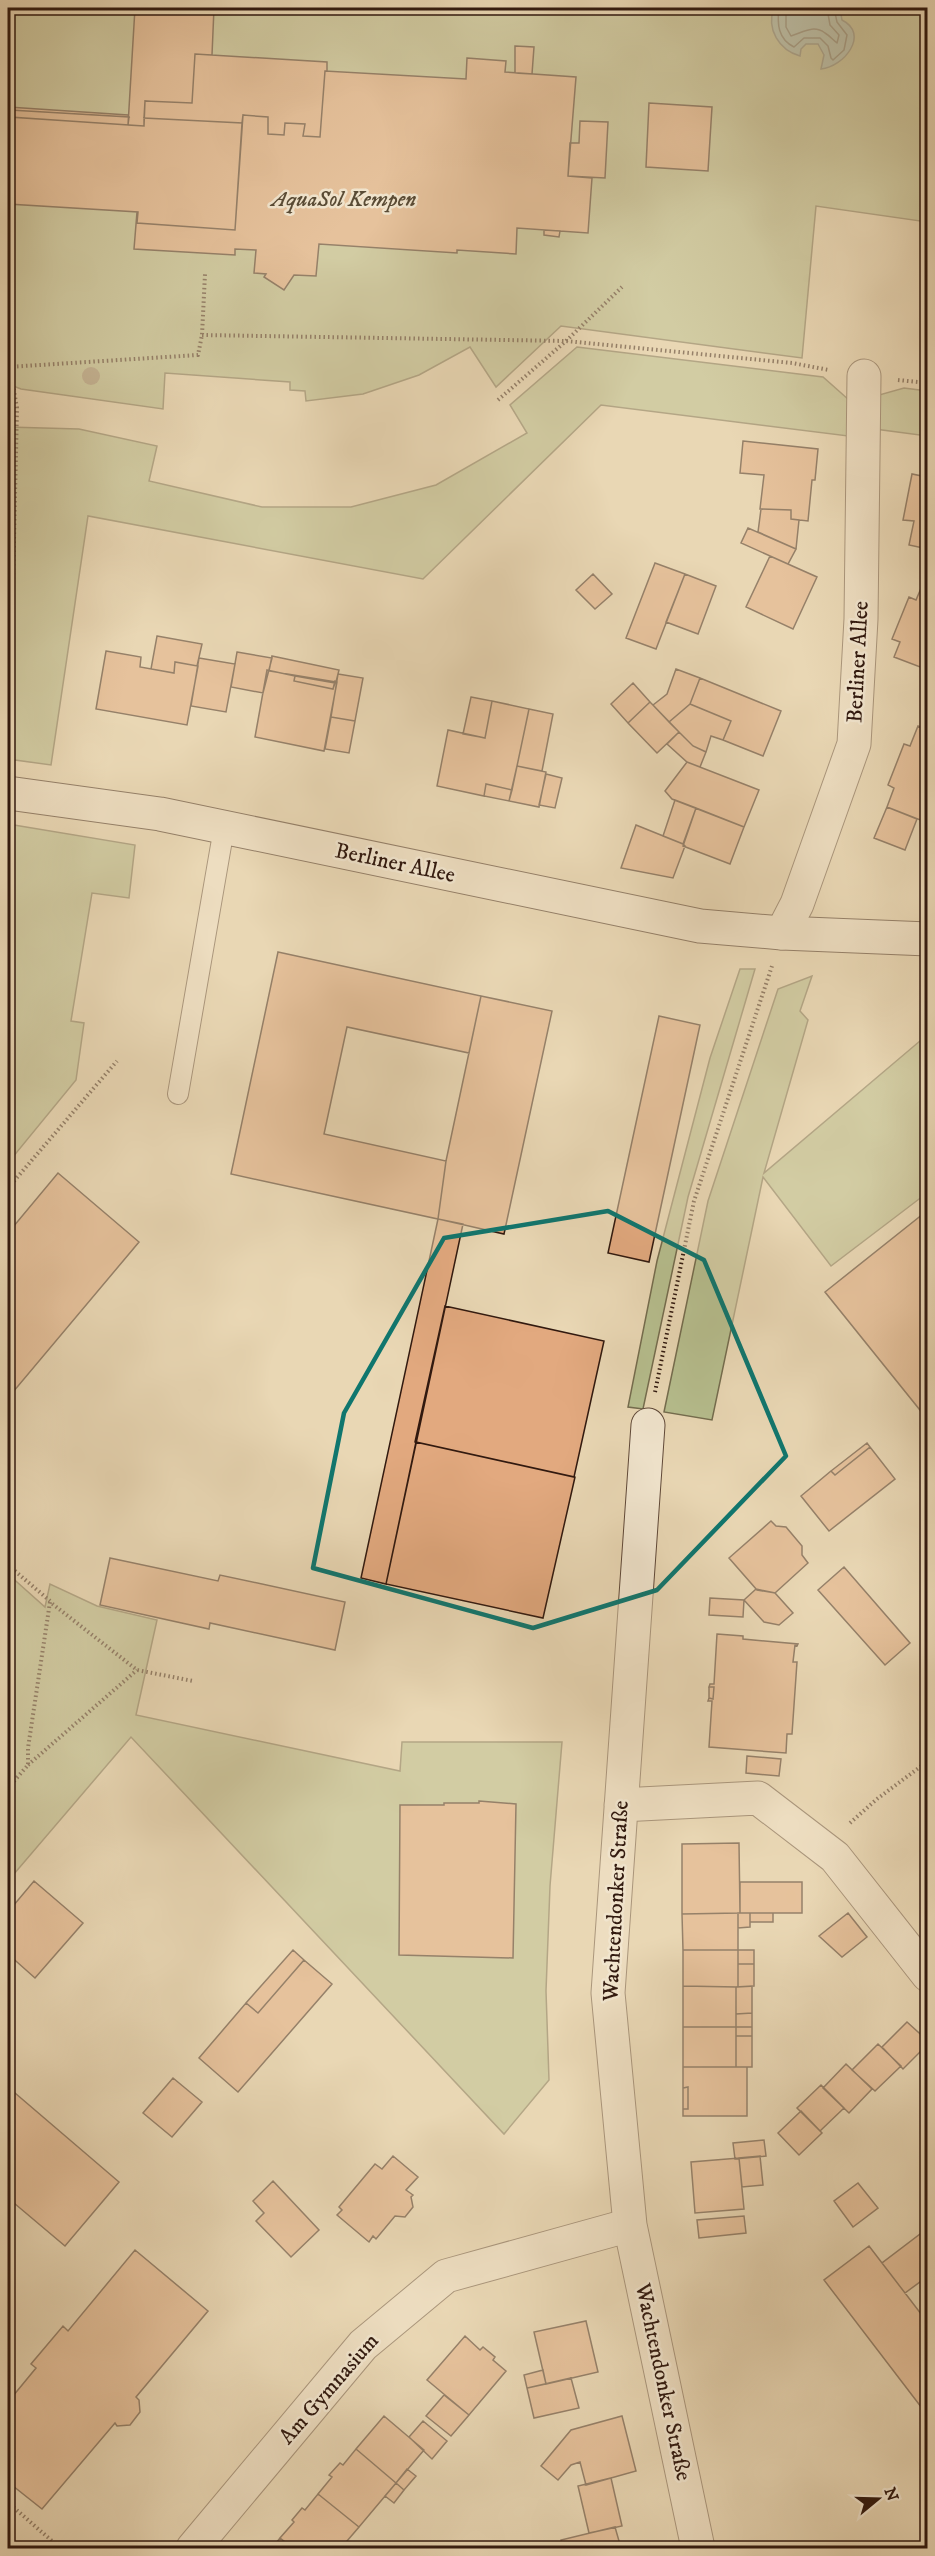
<svg xmlns="http://www.w3.org/2000/svg" width="935" height="2556" viewBox="0 0 935 2556" font-family="'IM FELL DW Pica',serif">
	<style>
		.green { fill: #b6be8e; stroke: #746c4e; stroke-width: 1.5 }
		.water { fill: #97b9b0; stroke: #6e7970; stroke-width: 1.5 }
		.lines { fill: none; stroke-linecap: round; stroke-linejoin: round }
		.shore { stroke: #646960; stroke-width: 1.5 }
		.building { fill: #e2a97f; stroke: #31190f; stroke-width: 1.5 }
		.lane-casing { stroke: #5f4838; stroke-width: 22 }
		.street-casing { stroke: #5f4838; stroke-width: 35 }
		.secondary-casing { stroke: #31190f; stroke-width: 35 }
		.path { stroke: #31190f; stroke-width: 4; stroke-dasharray: 1.5 3; stroke-linecap: butt }
		.lane { stroke: #f1e5ce; stroke-width: 20 }
		.street { stroke: #f1e5ce; stroke-width: 33 }
		.secondary { stroke: #f1e5ce; stroke-width: 33 }
		.tree { fill: #9a8a6e }
		.marked { fill: none; stroke: #0f766e; stroke-width: 4.5; stroke-linejoin: round }
		.labels { text-anchor: middle; dominant-baseline: central; stroke-width: 5; stroke-linejoin: round; paint-order: stroke }
		.park-label { font-size: 22px; font-style: italic; fill: #594b35; stroke: #f1e5ce }
		.street-label { font-size: 22px; fill: #31190f; stroke: #f1e5ce }
	</style>
	<rect width="100%" height="100%" fill="#e9d7b4"/>
	<filter id="stains"><feTurbulence type="fractalNoise" baseFrequency=".00333" numOctaves="4"/><feColorMatrix values="0 0 0 0 .2 0 0 0 0 .09 0 0 0 0 .02 0 0 0 .5 -.17"/></filter>
	<radialGradient id="worn" r=".72"><stop offset=".6" stop-color="#630" stop-opacity="0"/><stop offset="1" stop-color="#630" stop-opacity=".3"/></radialGradient>
	<path class="green" d="M8,8H927V222L816,206L802,358L561,326L496,387L470,347L419,375L363,394L306,401L305,391L290,390V382L165,373L163,409L21,389L8,384Z
		M577,347L823,377L849,400L848,436L601,405L423,579L88,516L51,765L8,759V427L79,429L157,446L149,481L262,507H351L436,485L527,433L510,405Z
		M904,388L927,391V436L875,429L879,395Z
		M8,824L135,845L129,898L92,893L71,1021L84,1023L76,1080L8,1163Z
		M740,969H755L688,1197L643,1409L628,1407L657,1261L710,1058Z
		M812,976L800,1011L808,1020L764,1173L927,1035V1193L831,1266L763,1177L712,1420L664,1412L708,1201L778,989Z
		M8,1574L45,1607L50,1584L97,1606L157,1620L136,1715L400,1771L402,1742H562L550,1886L546,1991L549,2080L504,2134L131,1737L8,1881Z"/>
	<path class="water" d="M774,8H840L842,20C870,34 844,67 821,69L824,55L818,44H806L801,49L800,56C779,50 766,29 774,8Z"/>
	<g class="lines">
		<path class="shore" d="M779,8C777,24 778,39 794,47L804,38H820L828,46L831,58L833,60L844,50L847,35L837,22L834,8
			M786,8V27L791,36C802,33 813,24 825,33C830,36 833,40 837,43L839,35L830,25L827,8"/>
	</g>
	<path class="building" d="M135,8H214L212,55L195,54L192,103L145,101L144,126L128,125Z
		M515,46L534,47L532,74L515,73Z
		M195,54L327,62V71H325L320,137L303,136L305,124L285,123L284,135L268,134V117L243,115L242,123L144,118L145,101L192,103Z
		M467,58L506,61L505,72L576,77L568,176L592,178L588,233L517,228L516,254L457,250V253L319,244L316,276L294,275L284,290L264,277L266,274L254,273L256,250L235,249V255L134,249L137,212V223L235,230L243,115L268,117V134L284,135L285,123L305,124L303,136L320,137L325,71L466,79Z
		M649,103L712,107L708,171L646,167Z
		M8,107L128,115L129,117L10,110V117H8Z
		M10,110L129,117L128,125L10,117Z
		M8,117L144,126V118L242,123L235,230L137,223L138,212L8,204Z
		M580,121L608,122L605,178L568,176L570,143H579Z
		M544,230L560,231L559,237L544,235Z
		M743,441L818,449L815,480H812L808,521L791,519V510L760,509L764,475L740,473Z
		M926,453H928V549L909,545L914,521L903,520L912,474L922,476Z
		M761,509L791,510V519L799,520L796,549L758,532Z
		M748,528L796,549L788,564L741,543Z
		M770,556L817,577L793,629L746,607Z
		M655,563L685,574L656,649L626,638Z
		M593,574L612,594L595,609L576,590Z
		M685,574L716,586L698,634L666,622Z
		M922,586L928,588V670L894,657L900,642L892,639L909,597L916,600Z
		M157,636L202,644L197,666L175,662L174,673L151,669Z
		M106,651L141,657L140,667L174,673L175,662L198,666L187,725L96,709Z
		M237,652L272,658L263,693L231,687Z
		M272,656L339,670L336,682L269,671Z
		M199,658L235,664L226,712L191,706Z
		M676,669L700,678L690,704L669,722L653,705L667,694Z
		M267,670L295,676L294,681L333,689L335,681L337,682L324,751L255,737Z
		M338,674L363,678L355,721L331,717Z
		M295,676L335,683L333,689L294,681Z
		M700,678L781,711L763,756L723,740L731,721L690,704Z
		M633,683L650,702L628,723L611,704Z
		M471,697L492,701L485,738L463,734Z
		M492,701L529,709L512,790L486,784L484,796L437,786L448,730L485,738Z
		M650,702L679,732L657,753L628,723Z
		M690,704L731,721L723,740L711,736L706,752L693,746L669,722Z
		M529,709L553,714L542,771L517,766Z
		M331,717L355,721L349,753L325,749Z
		M918,726L928,730V823L887,807L894,788L888,785L904,744L910,746Z
		M679,732L693,746L706,752L700,767L687,762L667,744Z
		M687,762L759,790L744,827L672,799L665,791Z
		M517,766L546,772L539,807L509,801Z
		M546,774L562,778L555,808L539,805Z
		M486,784L512,790L509,801L484,796Z
		M675,800L696,808L683,844L663,836Z
		M887,807L917,819L905,850L874,838Z
		M696,808L744,827L730,864L683,846Z
		M636,825L683,844L685,846L673,878L621,868Z
		M278,952L481,996L469,1053L347,1027L324,1134L446,1161L438,1219L231,1174Z
		M481,996L552,1011L504,1234L438,1219L446,1161Z
		M659,1016L700,1025L649,1262L608,1253Z
		M58,1173L139,1242L8,1398V1233Z
		M928,1210V1420L825,1292Z
		M438,1219L463,1224L386,1584L361,1578Z
		M445,1306L604,1341L574,1477L415,1442Z
		M416,1442L575,1477L543,1618L386,1584Z
		M867,1443L870,1447L835,1475L831,1471Z
		M870,1447L895,1479L829,1531L801,1496L831,1471L835,1475Z
		M771,1521L776,1526L786,1527L802,1546V1555L808,1563L775,1593L757,1590L729,1558Z
		M110,1558L218,1581L220,1575L345,1602L335,1650L210,1623L209,1629L100,1605Z
		M844,1567L910,1643L885,1665L818,1590Z
		M756,1589L775,1593L793,1613L779,1625L764,1622L744,1600Z
		M710,1598L744,1600L743,1617L709,1615Z
		M717,1634L743,1636V1639L798,1644L797,1646L795,1645L793,1662H797L792,1734H787L786,1753L709,1747L712,1701H708L709,1698L713,1699L714,1687H709L710,1684H714Z
		M709,1687H714L713,1699L709,1698Z
		M747,1756L781,1759L779,1776L746,1773Z
		M479,1801L516,1804L513,1958L399,1955L400,1805H444V1803H479Z
		M739,1843L740,1913L682,1914V1844Z
		M34,1881L83,1923L35,1978L8,1954V1912Z
		M740,1882H802V1913H740Z
		M738,1913H750V1927L738,1928Z
		M738,1913V1950H683L682,1914Z
		M750,1913H773V1922H750Z
		M848,1913L867,1937L842,1957L819,1936Z
		M293,1950L304,1960L258,2013L246,2003Z
		M683,1950H738V1987L683,1986Z
		M738,1950H754V1964H738Z
		M304,1960L332,1984L238,2092L199,2058L246,2003L258,2013Z
		M738,1964H754V1986L738,1987Z
		M683,1986L736,1987V2027H683Z
		M752,1986V2013L736,2014V1987Z
		M752,2013V2027H736V2014Z
		M907,2022L928,2041V2044L903,2069L882,2047Z
		M683,2027H736V2067H683Z
		M736,2027H752V2036H736Z
		M736,2036H752V2067H736Z
		M878,2044L901,2066L875,2091L852,2070Z
		M846,2064L872,2089L849,2113L823,2088Z
		M683,2067H747V2116H683V2109H688V2087L683,2088Z
		M173,2078L202,2102L172,2137L143,2113Z
		M821,2085L844,2108L820,2131L797,2108Z
		M8,2087L119,2182L65,2246L8,2198Z
		M688,2087V2109H683V2088Z
		M801,2111L822,2133L799,2155L778,2133Z
		M764,2140L766,2156L735,2159L733,2143Z
		M393,2156L418,2177L406,2190L413,2195L411,2197L413,2207L405,2217L395,2216L376,2239L373,2236L369,2242L337,2215L342,2210L339,2207L375,2164L382,2169Z
		M760,2156L763,2185L742,2187L739,2158Z
		M739,2158L744,2209L695,2213L691,2162Z
		M273,2181L319,2230L291,2257L256,2221L264,2213L253,2201Z
		M858,2183L878,2208L853,2227L834,2201Z
		M744,2216L746,2233L699,2238L697,2220Z
		M928,2228V2276L905,2293L882,2263Z
		M869,2246L928,2323V2416L824,2280Z
		M135,2250L208,2311L136,2397L139,2400L140,2412L130,2425L117,2426L115,2423L42,2509L13,2486L8,2492V2402L36,2368L31,2364L63,2326L68,2331Z
		M586,2321L598,2372L546,2384L534,2332Z
		M465,2336L480,2350L483,2347L495,2357L493,2360L506,2371L469,2415L427,2380Z
		M543,2370L546,2384L527,2388L524,2375Z
		M571,2378L579,2408L534,2418L527,2388Z
		M444,2395L469,2415L451,2436L426,2416Z
		M384,2416L424,2450L396,2483L356,2449Z
		M622,2416L636,2471L586,2485L580,2462L571,2465L558,2480L541,2466L571,2430Z
		M423,2421L447,2441L432,2459L409,2437Z
		M356,2449L396,2483L359,2527L318,2494L332,2477L329,2475L340,2463L343,2465Z
		M407,2469L416,2476L404,2490L396,2483Z
		M611,2478L622,2526L589,2533L578,2486Z
		M396,2483L404,2490L394,2503L385,2496Z
		M318,2494L359,2527L341,2548H293L280,2538L294,2522L292,2520L302,2508L305,2510Z
		M615,2527L621,2548H563L561,2540Z
		M280,2538L293,2548H272Z"/>
	<g class="lines">
		<defs>
			<path id="lane" d="M178,1094L224,828"/>
			<path id="street" d="M782,933L797,904L854,744L861,619L864,376
				M648,1425L608,1993L630,2225L698,2548
				M621,1805L758,1798L835,1857L928,1975
				M193,2548L363,2345L446,2276L630,2225"/>
			<path id="secondary" d="M8,793L160,814L700,926L782,933L928,939"/>
		</defs>
		<use href="#lane" class="lane-casing"/>
		<use href="#street" class="street-casing"/>
		<use href="#secondary" class="secondary-casing"/>
		<path class="path" d="M202,335L566,341L792,363L829,370
			M8,367L198,355L202,335L205,274
			M898,380L928,383
			M498,400L566,341L622,287
			M9,759L17,408L10,368
			M8,1188L117,1061
			M655,1392L694,1201L772,966
			M8,1565L50,1601
			M28,1765L137,1670
			M8,1788L28,1765V1748L50,1602L137,1670L193,1681
			M850,1823L877,1799L928,1761
			M8,2512L12,2506L60,2548"/>
		<use href="#lane" class="lane"/>
		<use href="#street" class="street"/>
		<use href="#secondary" class="secondary"/>
	</g>
	<circle class="tree" cx="91" cy="376" r="9"/>
	<path d="M0 0H935V2556H0ZM608,1211L704,1260L786,1456L657,1590L533,1628L313,1568L344,1413L444,1238Z" fill="#e9d7b4" fill-opacity=".55" fill-rule="evenodd"/>
	<path class="marked" d="M608,1211L704,1260L786,1456L657,1590L533,1628L313,1568L344,1413L444,1238Z"/>
	<g class="labels">
		<g class="park-label">
			<text x="344" y="199">AquaSol Kempen</text>
		</g>
		<g class="street-label">
			<text transform="translate(858 662) rotate(-87)">Berliner Allee</text>
			<text transform="translate(395 863) rotate(12)">Berliner Allee</text>
			<text transform="translate(616 1901) rotate(-87)">Wachtendonker Straße</text>
			<text transform="translate(663 2382) rotate(78)">Wachtendonker Straße</text>
			<text transform="translate(329 2389) rotate(-49)">Am Gymnasium</text>
		</g>
	</g>
	<rect width="935" height="2556" fill="none" stroke="#e9d7b4" stroke-width="30"/>
	<rect x="9" y="9" width="917" height="2538" fill="none" stroke="#31190f" stroke-width="3"/>
	<rect x="15" y="15" width="905" height="2526" fill="none" stroke="#31190f" stroke-width="1.5"/>
	<g transform="translate(878 2499) rotate(71)" stroke="#f1e5ce" stroke-width="4.5" paint-order="stroke">
	<path d="M0-4.5L10 22L0 15L-10 22Z" fill="#31190f"/>
	<text y="-9" font-size="16" font-weight="bold" text-anchor="middle" fill="#31190f">N</text>
	</g>
	<rect width="100%" height="100%" filter="url(#stains)"/>
	<rect width="100%" height="100%" fill="url(#worn)"/>
</svg>
